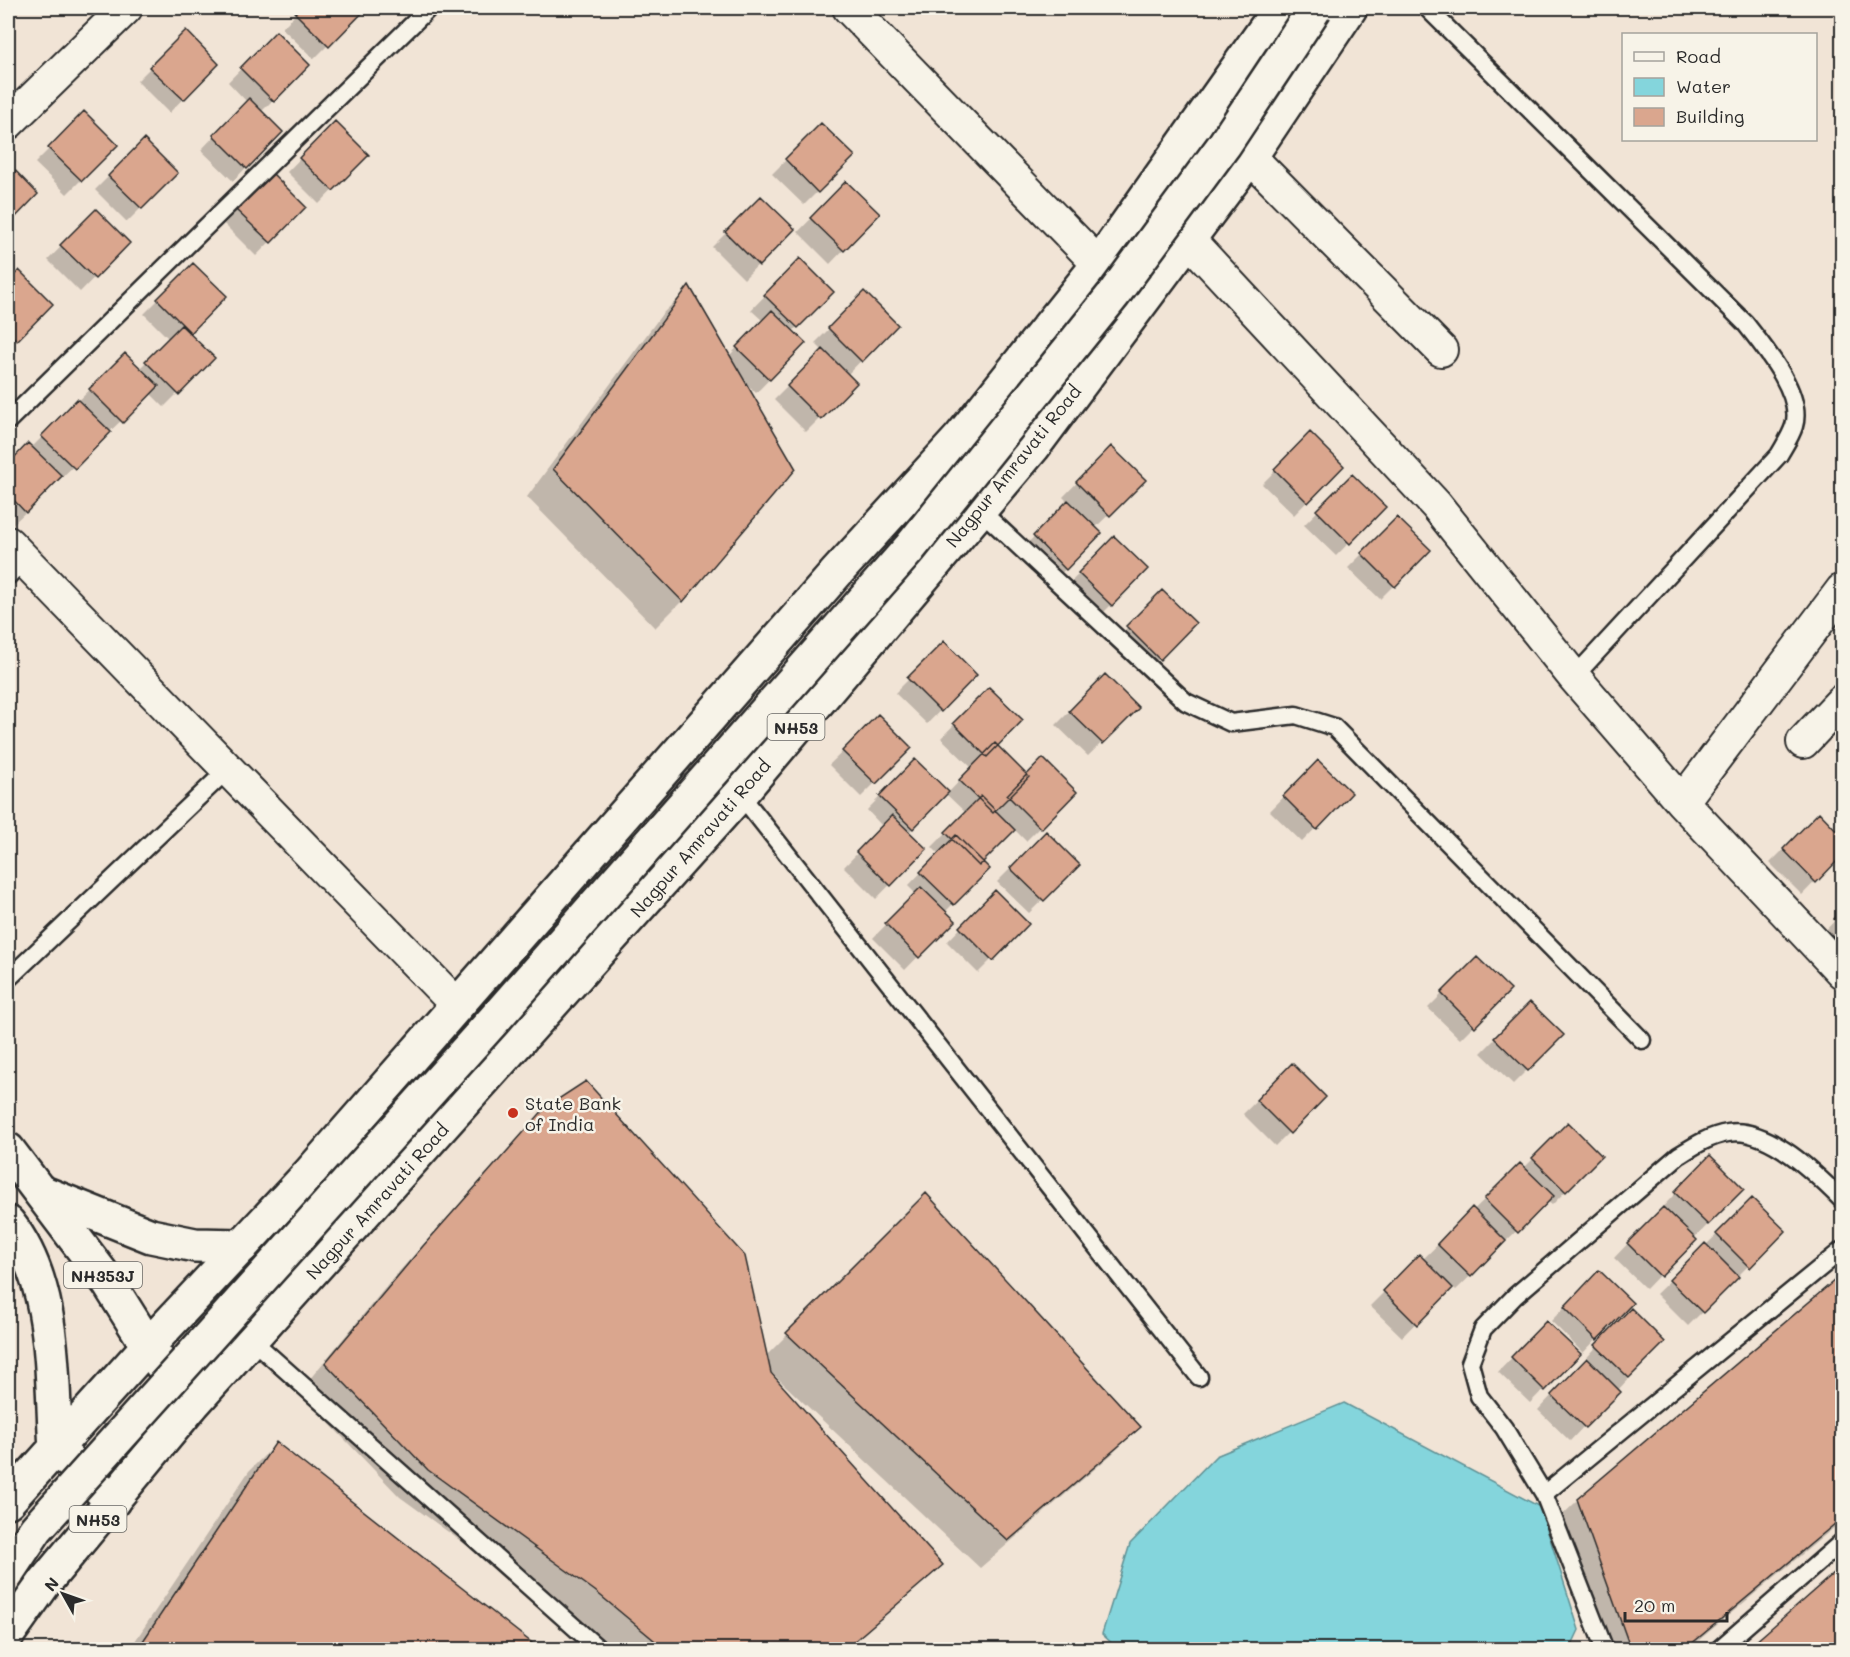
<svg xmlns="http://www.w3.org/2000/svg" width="1850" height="1657" viewBox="0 0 1850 1657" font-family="Mali,sans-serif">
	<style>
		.water { fill: #84d5dc; stroke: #609195; stroke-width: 1.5 }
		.shadow { fill: #0003 }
		.building { fill: #daa68e; stroke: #2b2b2b; stroke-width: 1.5 }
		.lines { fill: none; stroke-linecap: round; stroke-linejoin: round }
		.service-casing { stroke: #2b2b2b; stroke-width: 21 }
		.minor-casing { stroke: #2b2b2b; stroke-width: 36 }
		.primary-casing { stroke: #2b2b2b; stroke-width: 38 }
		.trunk-casing { stroke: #2b2b2b; stroke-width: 38 }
		.service { stroke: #f7f3e8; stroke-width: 16 }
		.minor { stroke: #f7f3e8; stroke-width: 32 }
		.primary { stroke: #f7f3e8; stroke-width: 33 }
		.trunk { stroke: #f7f3e8; stroke-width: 33 }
		.trunk-bridge-casing { stroke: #2b2b2b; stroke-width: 38; stroke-linecap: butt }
		.trunk-bridge { stroke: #f7f3e8; stroke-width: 33 }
		.poi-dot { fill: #c8321e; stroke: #f7f3e8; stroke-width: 2 }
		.labels { text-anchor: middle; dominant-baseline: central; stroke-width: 5; stroke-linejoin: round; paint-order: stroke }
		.shield { fill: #f7f3e8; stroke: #686764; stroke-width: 1.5 }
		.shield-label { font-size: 16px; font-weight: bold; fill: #2b2b2b }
		.street-label { font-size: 18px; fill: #2b2b2b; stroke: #f7f3e8 }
		.poi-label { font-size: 18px; fill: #2b2b2b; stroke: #f7f3e8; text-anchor: start }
	</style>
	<rect width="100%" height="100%" fill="#f1e4d6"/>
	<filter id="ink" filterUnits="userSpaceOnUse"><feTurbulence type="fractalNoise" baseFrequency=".0167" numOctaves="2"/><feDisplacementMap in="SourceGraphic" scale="12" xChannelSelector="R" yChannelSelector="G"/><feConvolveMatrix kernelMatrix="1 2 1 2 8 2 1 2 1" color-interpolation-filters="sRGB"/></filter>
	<g filter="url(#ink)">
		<path class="water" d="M1344,1403L1540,1507L1579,1630L1570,1649L1119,1650L1102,1634L1130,1544L1216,1456Z"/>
		<path class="shadow" d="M302,8H362L363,10L314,59L282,28Z
			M186,32L217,64L169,113L137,81Z
			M276,33L308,65L261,112L281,132L233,181L201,150L247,102L228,82Z
			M84,114L116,145L67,194L35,163Z
			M335,123L367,155L319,204L287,172Z
			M821,125L853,156L804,205L772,174Z
			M144,141L176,173L127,222L95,190Z
			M8,165L36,194L8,223Z
			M272,175L304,207L256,256L224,224Z
			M846,183L878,214L830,264L798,232Z
			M761,198L793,229L744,279L712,247Z
			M96,211L128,243L80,292L48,260Z
			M800,260L832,292L792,332L804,344L756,393L745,382L682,601L655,628L527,497L662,314L689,288L729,356L763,321L751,310Z
			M193,265L224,296L188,334L213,358L164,407L150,393L12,525L8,521V466L28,445L31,448L125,355L139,369L169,339L144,314Z
			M19,272L51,304L8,348V284Z
			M864,294L896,325L847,375L855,383L806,432L774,400L823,351L815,343Z
			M1310,435L1342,466L1294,515L1262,484Z
			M1111,448L1144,480L1095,528L1100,533L1052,583L1020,551L1068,502L1063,497Z
			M1352,476L1384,507L1336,556L1304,525Z
			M1397,519L1429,550L1380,599L1348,568Z
			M1114,538L1146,570L1097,619L1065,588Z
			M1162,592L1194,623L1146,672L1114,641Z
			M944,644L975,675L927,724L895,693Z
			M1105,676L1137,708L1088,756L1056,725Z
			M989,689L996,746L1027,777L1075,792L1026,841L1014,829L981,862L988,869L945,912L953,921L905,970L873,938L916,894L908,886L939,854L932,847L966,813L946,794L908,833L925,849L876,899L844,867L883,827L867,810L915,761L948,793L972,768L941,738Z
			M878,717L910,748L861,797L829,765Z
			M1842,755V767L1837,761Z
			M1318,762L1350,793L1302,842L1270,811Z
			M1819,814L1842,838V854L1802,895L1770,863Z
			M1046,833L1078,865L1029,913L997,882Z
			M995,893L1027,924L978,973L947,942Z
			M1842,913V955L1822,934Z
			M1477,959L1509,990L1460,1039L1428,1008Z
			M1530,1004L1562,1035L1513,1084L1481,1053Z
			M1292,1066L1324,1097L1275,1146L1243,1114Z
			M547,1108L766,1356L926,1195L1139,1427L1112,1454L980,1568L772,1373L771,1375L940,1564L846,1650H606L567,1618L400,1497L299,1392L396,1275Z
			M1568,1124L1600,1156L1552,1205L1547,1201L1456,1290L1452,1286L1402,1337L1370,1306L1419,1257L1422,1260L1520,1165L1524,1168Z
			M1710,1157L1742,1189L1646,1289L1614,1258Z
			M1752,1200L1783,1231L1688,1326L1656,1294Z
			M1599,1272L1631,1303L1583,1353L1551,1321Z
			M1842,1276V1521L1687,1650H1594L1550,1527L1578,1500Z
			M1631,1310L1663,1342L1570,1441L1538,1410Z
			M1546,1323L1578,1354L1530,1403L1498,1372Z
			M276,1444L538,1650H129L249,1471Z
			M1842,1568V1650H1748Z"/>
		<path class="building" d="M300,8H362L365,10L329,47L295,13Z
			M186,30L219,64L184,100L149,67Z
			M276,31L310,65L274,102L240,68Z
			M249,98L283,132L247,169L213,135Z
			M84,111L118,145L82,181L48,148Z
			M335,121L369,155L333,191L299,158Z
			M821,123L855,156L818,193L785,159Z
			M144,139L178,173L142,209L108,176Z
			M8,163L38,194L8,225Z
			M272,173L306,207L271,243L236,210Z
			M846,181L880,214L844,251L810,218Z
			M761,196L795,229L759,266L725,232Z
			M96,209L130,243L95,279L60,245Z
			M800,258L834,292L798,328L764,295Z
			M193,263L227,296L191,333L157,299Z
			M19,270L53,304L17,341L8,331V282Z
			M689,285L796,469L683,602L553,469Z
			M864,291L898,325L862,362L828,328Z
			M772,310L806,343L770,380L736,347Z
			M181,325L215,358L179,395L145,361Z
			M823,349L857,383L821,420L787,386Z
			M125,353L159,386L123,423L89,389Z
			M77,399L111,432L75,469L41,436Z
			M1310,432L1344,466L1308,503L1274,469Z
			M28,443L62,476L26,513L8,494V464Z
			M1111,446L1146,480L1110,516L1076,482Z
			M1352,474L1386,507L1350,544L1316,510Z
			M1068,500L1102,533L1066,570L1033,536Z
			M1397,517L1431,550L1395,587L1361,553Z
			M1114,536L1148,569L1112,606L1078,573Z
			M1162,590L1196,623L1160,660L1126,626Z
			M944,641L977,675L941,712L907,678Z
			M1105,674L1139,708L1103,744L1069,711Z
			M989,687L1023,720L987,757L953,723Z
			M878,714L912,748L876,784L842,751Z
			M995,743L1029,777L993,813L959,780Z
			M1043,758L1077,792L1041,829L1007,795Z
			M915,759L949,792L913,829L879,796Z
			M1318,760L1352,793L1317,830L1283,796Z
			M981,796L1015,830L979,866L945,832Z
			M1819,812L1842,836V856L1816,883L1783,849Z
			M892,815L927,849L891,886L856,852Z
			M1046,831L1080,865L1044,901L1010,868Z
			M956,835L990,869L954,905L920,872Z
			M921,887L956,921L919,958L885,923Z
			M995,890L1029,924L993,961L959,927Z
			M1842,911V927L1834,919Z
			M1477,957L1511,990L1475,1027L1441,993Z
			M1530,1002L1564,1035L1528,1071L1494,1038Z
			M1292,1063L1326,1097L1290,1134L1256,1100Z
			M586,1081L745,1256L771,1373L943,1565L844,1650H666L595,1591L428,1470L325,1363L423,1246L546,1107Z
			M1568,1122L1602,1156L1566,1192L1532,1158Z
			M1710,1155L1744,1189L1708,1225L1674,1192Z
			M1520,1163L1554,1196L1518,1233L1484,1199Z
			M926,1193L1141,1427L1008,1541L786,1333Z
			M1752,1198L1786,1231L1750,1268L1716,1234Z
			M1472,1207L1506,1241L1471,1277L1437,1244Z
			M1663,1207L1697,1240L1661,1277L1627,1243Z
			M1705,1243L1739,1277L1703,1313L1669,1280Z
			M1419,1254L1453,1288L1417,1325L1383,1291Z
			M1599,1270L1633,1303L1597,1340L1564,1307Z
			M1842,1274V1518L1684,1650H1631L1577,1499Z
			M1631,1308L1665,1342L1629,1378L1595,1345Z
			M1546,1321L1581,1354L1545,1391L1511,1357Z
			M1587,1358L1621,1392L1585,1428L1551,1395Z
			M276,1442L541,1650H137Z
			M1842,1566V1650H1746Z"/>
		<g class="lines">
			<defs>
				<path id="service" d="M1427,8L1745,323C1763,346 1804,394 1794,426C1791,436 1784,446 1779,455L1574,677
					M8,421L429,8
					M980,510L1186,702L1231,723L1296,715L1334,727L1642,1040
					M8,576L24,560
					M740,794L1199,1377
					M8,979L227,770
					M252,1340L600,1650
					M1544,1494L1842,1250
					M1605,1650L1544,1494L1504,1428L1479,1396L1470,1363L1483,1329L1515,1296L1678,1156C1694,1146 1709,1136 1728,1133C1768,1126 1817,1175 1842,1200
					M1718,1650L1842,1542"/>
				<path id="minor" d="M849,8L1117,283
					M8,123L126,8
					M1250,157L1441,350
					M1188,239L1436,505L1574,677L1682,802L1842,972
					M8,543L456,1004
					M1803,742L1842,701
					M1682,802L1842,590"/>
				<path id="primary" d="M8,1501L148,1346L310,1173L837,572L960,438L1098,265L1280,8
					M8,1634L45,1582L191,1406L740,794L1033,447L1250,157L1350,8"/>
				<path id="trunk" d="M8,1150L108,1282L148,1346L191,1406
					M41,1192L151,1236L195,1245L242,1246
					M8,1223C57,1284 51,1375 56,1449L113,1501"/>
			</defs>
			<use href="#service" class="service-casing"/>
			<use href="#minor" class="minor-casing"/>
			<use href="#primary" class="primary-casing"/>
			<use href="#trunk" class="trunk-casing"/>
			<use href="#service" class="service"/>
			<use href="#minor" class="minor"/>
			<use href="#primary" class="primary"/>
			<use href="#trunk" class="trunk"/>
			<defs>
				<path id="trunk-bridge" d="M8,1571L36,1529L493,1021L909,549L1114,294L1224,145L1315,8"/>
			</defs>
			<use href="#trunk-bridge" class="trunk-bridge-casing"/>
			<use href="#trunk-bridge" class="trunk-bridge"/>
		</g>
	</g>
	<circle class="poi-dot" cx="513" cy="1113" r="6"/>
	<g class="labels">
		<g class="shield">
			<rect x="767.5" y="714" width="57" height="26" rx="4.5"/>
			<rect x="64" y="1262" width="78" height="26" rx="4.5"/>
			<rect x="69.5" y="1506" width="57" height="26" rx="4.5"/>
		</g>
		<g class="shield-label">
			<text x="796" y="727">NH53</text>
			<text x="103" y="1275">NH353J</text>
			<text x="98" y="1519">NH53</text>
		</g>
		<g class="street-label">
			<text transform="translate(1013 466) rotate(-51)">Nagpur Amravati Road</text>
			<text transform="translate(700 838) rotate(-49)">Nagpur Amravati Road</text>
			<text transform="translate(377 1201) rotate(-48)">Nagpur Amravati Road</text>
		</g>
		<g class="poi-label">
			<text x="525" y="1103">State Bank<tspan x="525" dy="21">of India</tspan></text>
		</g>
	</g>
	<rect width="1850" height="1657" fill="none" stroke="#f7f3e8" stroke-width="30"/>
	<rect x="15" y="15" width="1820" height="1627" fill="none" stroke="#2b2b2b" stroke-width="2" filter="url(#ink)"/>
	<rect x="1622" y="33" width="195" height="108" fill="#f7f3e8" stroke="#a5a39c" stroke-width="1.5"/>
	<rect x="1634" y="52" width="30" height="9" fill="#f7f3e8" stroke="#a5a39c" stroke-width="1.5"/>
	<text x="1676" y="63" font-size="18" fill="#2b2b2b">Road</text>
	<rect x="1634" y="78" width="30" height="18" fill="#84d5dc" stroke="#a5a39c" stroke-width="1.5"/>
	<text x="1676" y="93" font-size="18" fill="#2b2b2b">Water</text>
	<rect x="1634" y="108" width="30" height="18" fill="#daa68e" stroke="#a5a39c" stroke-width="1.5"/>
	<text x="1676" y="123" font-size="18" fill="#2b2b2b">Building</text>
	<g transform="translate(63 1594) rotate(310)" stroke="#f7f3e8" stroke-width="4.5" paint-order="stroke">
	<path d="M0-4.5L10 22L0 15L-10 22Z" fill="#2b2b2b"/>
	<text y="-9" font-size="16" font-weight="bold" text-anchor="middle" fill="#2b2b2b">N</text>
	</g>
	<path d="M1625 1612v9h102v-9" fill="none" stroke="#2b2b2b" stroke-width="3"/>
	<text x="1634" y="1612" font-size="18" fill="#2b2b2b" stroke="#f7f3e8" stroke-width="4.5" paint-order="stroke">20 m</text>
</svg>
